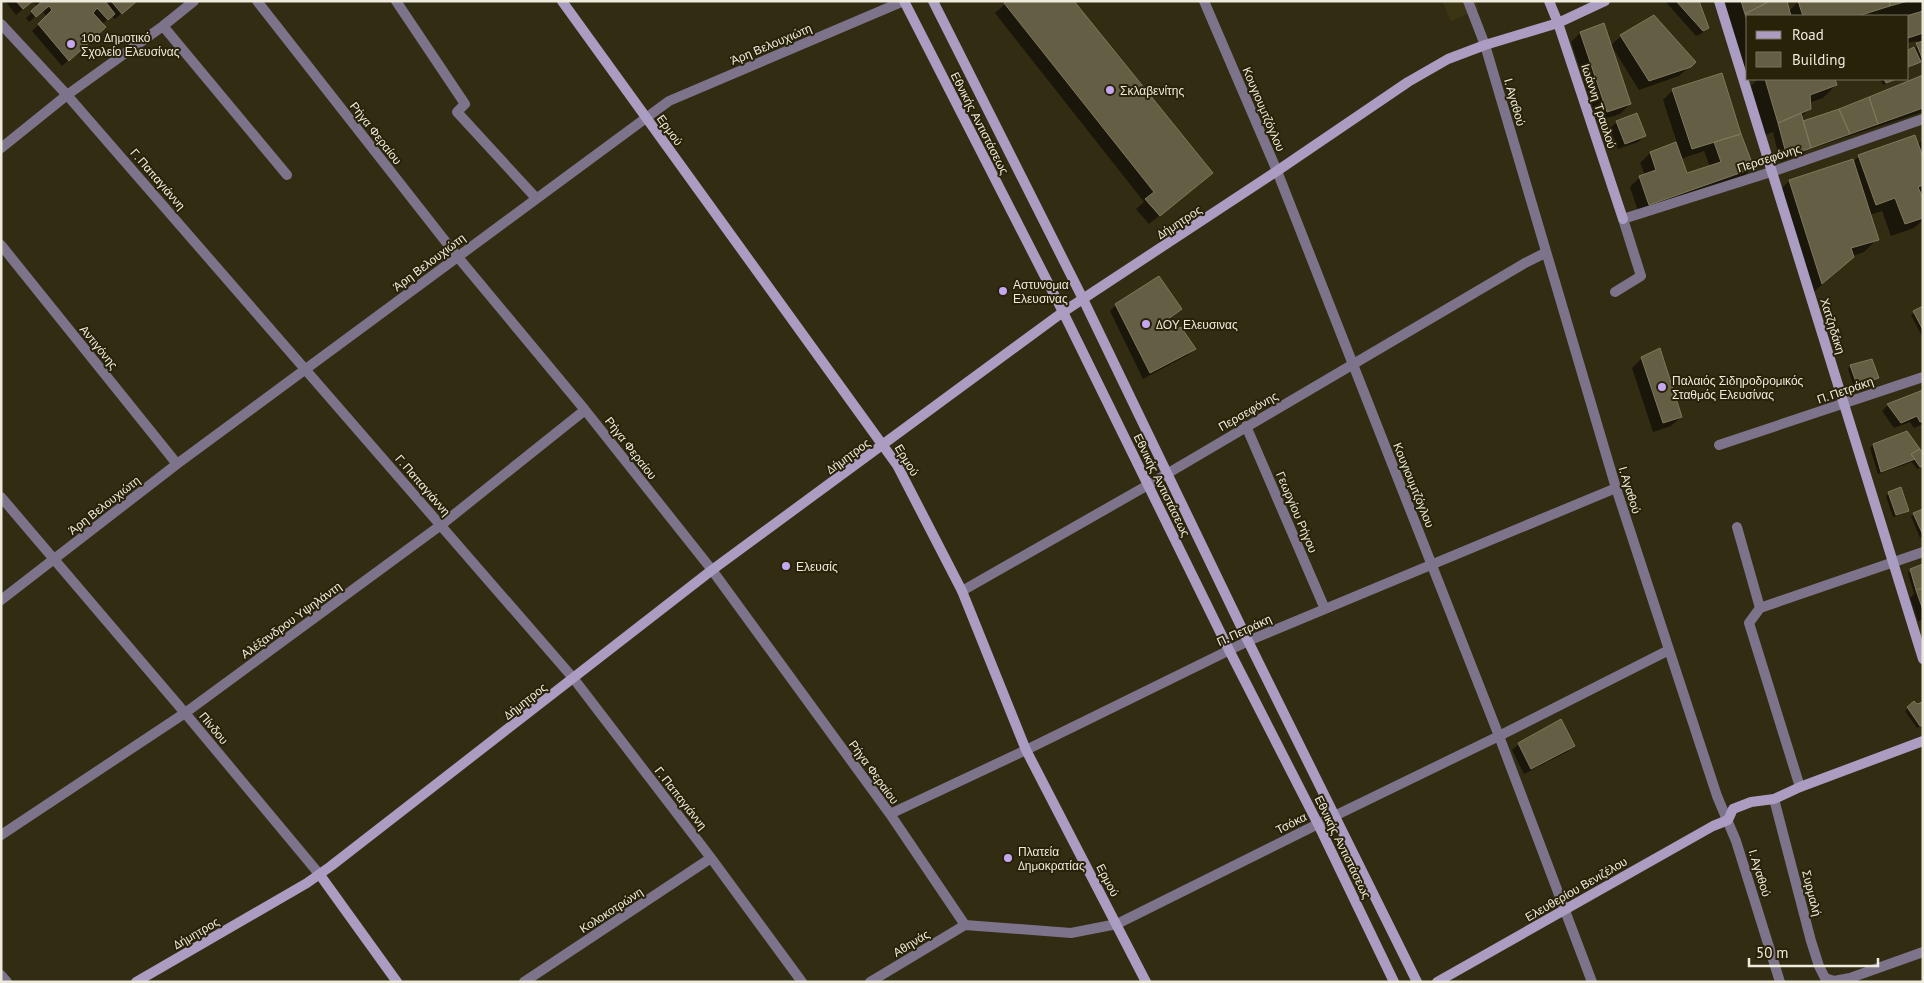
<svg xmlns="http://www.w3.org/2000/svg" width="1924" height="983" viewBox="0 0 1924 983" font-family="'PT Sans',sans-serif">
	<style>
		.built { fill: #3c3513 }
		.shadow { fill: #0007; fill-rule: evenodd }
		.building { fill: #645e44; stroke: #7e785c }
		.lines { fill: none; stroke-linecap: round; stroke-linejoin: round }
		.street { stroke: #7d748c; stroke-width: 10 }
		.secondary { stroke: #ab9cc2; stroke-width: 10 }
		.poi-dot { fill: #c5a7f1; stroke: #282209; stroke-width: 2 }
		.labels { text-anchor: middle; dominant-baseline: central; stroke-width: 4; stroke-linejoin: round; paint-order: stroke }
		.poi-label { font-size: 12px; fill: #eeebdc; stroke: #282209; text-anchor: start }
		.street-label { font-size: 12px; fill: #eeebdc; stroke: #282209 }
	</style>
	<rect width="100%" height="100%" fill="#322c13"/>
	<path class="built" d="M1442,1H1476L1479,9L1451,21Z"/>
	<path class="shadow" d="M5,1H32L16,15Z
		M33,1H137L115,19L111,15L102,25L104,27L62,66L32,31L47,17L42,11L29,22L26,18L38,7Z
		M1665,1H1698L1708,28L1701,34L1696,36Z
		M1724,1H1786L1789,11L1799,1H1923V9L1917,14L1923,12V69L1920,61L1908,68V51L1915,49L1917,45L1916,41L1908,43L1907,15L1748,16V68L1744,69Z
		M1005,4L1201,182L1149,224L1136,209L1144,202L995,13Z
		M1580,33L1630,104L1620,114L1597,121L1571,42Z
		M1621,36L1694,62L1679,76L1639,90L1611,45Z
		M1923,77V112L1807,150L1803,154L1780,162L1773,132L1765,135L1751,86L1758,79H1833L1836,85L1823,98L1809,103L1810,108L1801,117L1802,123L1868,99Z
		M1880,79H1898L1883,85Z
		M1673,90L1740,134L1753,167L1743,177L1639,214L1630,187L1639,178L1645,175L1640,163L1650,153L1677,143L1663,100ZM1704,151L1710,167L1687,175L1681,159Z
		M1617,122L1644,136L1638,142L1618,149L1610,128Z
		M1923,140V189L1919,193L1923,203V220L1914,228L1891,236L1882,211L1870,215L1877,239L1864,252L1852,256L1839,270L1809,296L1776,194L1789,181L1853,162L1859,156L1917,145Z
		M1116,305L1163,323L1172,334L1194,349L1188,355L1143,379L1110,311Z
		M1923,308V338L1911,315Z
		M1642,358L1681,417L1671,426L1653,432L1632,368Z
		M1850,366L1877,378L1874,380L1854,387L1848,369Z
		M1923,392V424L1914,428L1910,422L1894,428L1882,411L1888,405Z
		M1906,433L1923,466L1917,469L1912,462L1878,474L1870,448L1873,445Z
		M1889,493L1907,510L1905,513L1893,517L1886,496Z
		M1923,510V537L1920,538L1911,516Z
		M1923,565V620L1918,621L1910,598L1914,594L1908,573Z
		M1914,703L1916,706L1923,704V725L1917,728L1905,711Z
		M1519,744L1574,746L1567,752L1524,774L1512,750Z"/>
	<path class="building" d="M16,1H33L23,9Z
		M42,1H105L115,14L108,20L97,8L93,13L106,27L69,61L38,24L52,10L49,6L36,17L31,11Z
		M111,1H137L122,14Z
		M1006,1H1074L1213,173L1160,216L1145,199L1154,192L1004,3Z
		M1676,1H1699L1709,28L1703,31Z
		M1741,1H1770L1745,14Z
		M1770,1H1787L1791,16H1748V23L1745,14Z
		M1798,1H1889L1890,6L1858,16H1803Z
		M1889,1H1908L1890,6Z
		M1923,11V33L1908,38L1906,16Z
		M1654,15L1696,62L1691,67L1649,81L1620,35Z
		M1604,23L1631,104L1607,112L1580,32Z
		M1923,41V60L1916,43Z
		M1914,47L1921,62L1908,67V50Z
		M1722,73L1741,134L1692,149L1672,89Z
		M1923,75V108L1878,124L1869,97Z
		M1765,79H1835L1837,85L1810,95L1811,109L1778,123Z
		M1884,79H1897L1886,83Z
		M1869,97L1878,124L1850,134L1839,109Z
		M1839,109L1850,134L1811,148L1803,121Z
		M1637,113L1646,136L1625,144L1616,121Z
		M1801,113L1811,148L1787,157L1778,123Z
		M1741,134L1754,168L1649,205L1639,176L1656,170L1650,152L1676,142L1687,173L1721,162L1714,142Z
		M1915,135L1923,157V185L1918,187L1923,199V218L1905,224L1895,198L1876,205L1858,155Z
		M1853,159L1879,240L1851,248L1854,257L1822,284L1789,180Z
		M1159,276L1182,309L1164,322L1172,332L1181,327L1196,349L1150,373L1115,304Z
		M1923,306V330L1913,311Z
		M1660,348L1682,417L1663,423L1641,357Z
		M1872,359L1879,378L1857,385L1850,365Z
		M1923,390V421L1920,422L1917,416L1901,423L1887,404Z
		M1907,431L1920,449L1911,454L1915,459L1881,472L1873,444Z
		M1920,449L1923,454V466L1920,467L1911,454Z
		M1901,487L1909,511L1896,515L1888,492Z
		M1923,509V535L1913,513Z
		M1923,564V588L1916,590L1910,569Z
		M1923,588V610L1916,590Z
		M1914,701L1917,704L1923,702V725L1920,726L1907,707Z
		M1561,719L1575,746L1531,769L1518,743Z"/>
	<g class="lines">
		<path class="street" d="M257,1L457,256L585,410L712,570L890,814L965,925
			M396,1L465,104L457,112L536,198
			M1204,1L1277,171L1499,736L1592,982
			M1468,1L1485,45L1616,488L1717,796L1736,841L1780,982
			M1,24L67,95L574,679L711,858L802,982
			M163,26L287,175
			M1,148L67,95L163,26L194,1
			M1,245L177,464
			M1615,292L1641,276L1623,219L1774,171L1923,119
			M1246,426L1325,609
			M1719,445L1923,377
			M1,497L185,713L320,875
			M1737,527L1760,608L1749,623L1800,787
			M962,591L1148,485L1525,263L1545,253
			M1,600L177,464L669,101L904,1
			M1760,608L1923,552
			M1774,799L1811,941L1819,966L1825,978L1834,981L1850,978L1923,952
			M890,814L1026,750L1248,641L1616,488
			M1,835L185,713L441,525L585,410
			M965,925L1071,933L1117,924L1318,824L1499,736L1669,650
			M1,975L7,982
			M524,982L711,858
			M870,982L965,925"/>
		<path class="secondary" d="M562,1L897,465L962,591L1026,750L1146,982
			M904,1L1063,312L1229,650L1318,824L1394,982
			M933,1L1083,299L1248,641L1417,982
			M1549,1L1558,23L1623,219
			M1719,1C1789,220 1853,440 1923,659
			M320,875L397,982
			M136,982L307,883L331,866L712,570L1063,312L1277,171L1408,82L1448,59L1485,45L1558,23L1605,1
			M1437,982L1713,826L1728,820L1733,809L1751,802L1774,799L1800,787L1923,741"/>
	</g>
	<g class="poi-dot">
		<circle cx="71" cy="44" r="5"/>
		<circle cx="1110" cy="90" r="5"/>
		<circle cx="1003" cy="291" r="5"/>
		<circle cx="1146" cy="324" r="5"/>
		<circle cx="1662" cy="387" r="5"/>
		<circle cx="786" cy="566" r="5"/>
		<circle cx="1008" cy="858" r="5"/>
	</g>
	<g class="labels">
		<g class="poi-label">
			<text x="81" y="37">10ο Δημοτικό<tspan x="81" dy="14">Σχολείο Ελευσίνας</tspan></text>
			<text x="1120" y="90">Σκλαβενίτης</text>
			<text x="1013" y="284">Αστυνομια<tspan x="1013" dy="14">Ελευσινας</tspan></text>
			<text x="1156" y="324">ΔΟΥ Ελευσινας</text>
			<text x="1672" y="380">Παλαιός Σιδηροδρομικός<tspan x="1672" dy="14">Σταθμός Ελευσίνας</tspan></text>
			<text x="796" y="566">Ελευσίς</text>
			<text x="1018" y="851">Πλατεία<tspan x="1018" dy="14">Δημοκρατίας</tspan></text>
		</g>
		<g class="street-label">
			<text transform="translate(771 44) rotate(-23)">Άρη Βελουχιώτη</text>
			<text transform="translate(1515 102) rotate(74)">Ι. Αγαθού</text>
			<text transform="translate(1599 106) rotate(72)">Ιωάννη Τραυλού</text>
			<text transform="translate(1264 109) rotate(67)">Κουγιουμτζόγλου</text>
			<text transform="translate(980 123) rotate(63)">Εθνικής Αντιστάσεως</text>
			<text transform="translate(670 130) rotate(54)">Ερμού</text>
			<text transform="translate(376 133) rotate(52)">Ρήγα Φεραίου</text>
			<text transform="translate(1769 158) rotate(-18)">Περσεφόνης</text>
			<text transform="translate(158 179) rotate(49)">Γ. Παπαγιάννη</text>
			<text transform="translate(1179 222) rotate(-33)">Δήμητρος</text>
			<text transform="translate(429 262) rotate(-37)">Άρη Βελουχιώτη</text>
			<text transform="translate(1833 326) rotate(73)">Χατζηδάκη</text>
			<text transform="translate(99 347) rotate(51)">Αντιγόνης</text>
			<text transform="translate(1845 390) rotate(-19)">Π. Πετράκη</text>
			<text transform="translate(1248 411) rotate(-30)">Περσεφόνης</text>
			<text transform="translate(631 448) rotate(52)">Ρήγα Φεραίου</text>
			<text transform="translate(848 456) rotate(-36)">Δήμητρος</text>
			<text transform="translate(907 460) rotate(59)">Ερμού</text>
			<text transform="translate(423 485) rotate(49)">Γ. Παπαγιάννη</text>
			<text transform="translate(1162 485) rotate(64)">Εθνικής Αντιστάσεως</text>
			<text transform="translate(1414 485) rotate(68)">Κουγιουμτζόγλου</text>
			<text transform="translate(1630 490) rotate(73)">Ι. Αγαθού</text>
			<text transform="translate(104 505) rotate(-38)">Άρη Βελουχιώτη</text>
			<text transform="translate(1297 512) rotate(67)">Γεωργίου Ρήγου</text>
			<text transform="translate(291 620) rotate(-36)">Αλέξανδρου Υψηλάντη</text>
			<text transform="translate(1244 630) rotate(-25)">Π. Πετράκη</text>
			<text transform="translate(525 701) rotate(-38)">Δήμητρος</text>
			<text transform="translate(214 728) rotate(50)">Πίνδου</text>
			<text transform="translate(874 772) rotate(54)">Ρήγα Φεραίου</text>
			<text transform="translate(681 798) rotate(52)">Γ. Παπαγιάννη</text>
			<text transform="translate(1291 823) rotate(-27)">Τσόκα</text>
			<text transform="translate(1343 847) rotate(64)">Εθνικής Αντιστάσεως</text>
			<text transform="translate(1760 873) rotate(73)">Ι. Αγαθού</text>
			<text transform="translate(1108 880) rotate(63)">Ερμού</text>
			<text transform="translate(1576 889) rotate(-30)">Ελευθερίου Βενιζέλου</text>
			<text transform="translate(1812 893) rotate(76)">Συρμαλή</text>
			<text transform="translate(611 910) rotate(-33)">Κολοκοτρώνη</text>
			<text transform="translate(196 933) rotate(-30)">Δήμητρος</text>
			<text transform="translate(911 943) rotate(-31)">Αθηνάς</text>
		</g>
	</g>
	<rect width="1924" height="983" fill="none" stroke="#eeebdc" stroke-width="5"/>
	<rect x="1746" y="15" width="162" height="65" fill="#282209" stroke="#77725d"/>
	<rect x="1756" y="31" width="25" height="8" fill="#ab9cc2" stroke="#77725d"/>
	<text x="1792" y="40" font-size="15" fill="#eeebdc">Road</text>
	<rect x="1756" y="52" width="25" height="15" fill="#645e44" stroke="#77725d"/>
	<text x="1792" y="65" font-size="15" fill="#eeebdc">Building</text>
	<path d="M1749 958v8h129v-8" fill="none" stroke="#eeebdc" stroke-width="2.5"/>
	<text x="1756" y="958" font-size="15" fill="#eeebdc" stroke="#282209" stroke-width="4" paint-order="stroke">50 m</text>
</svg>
